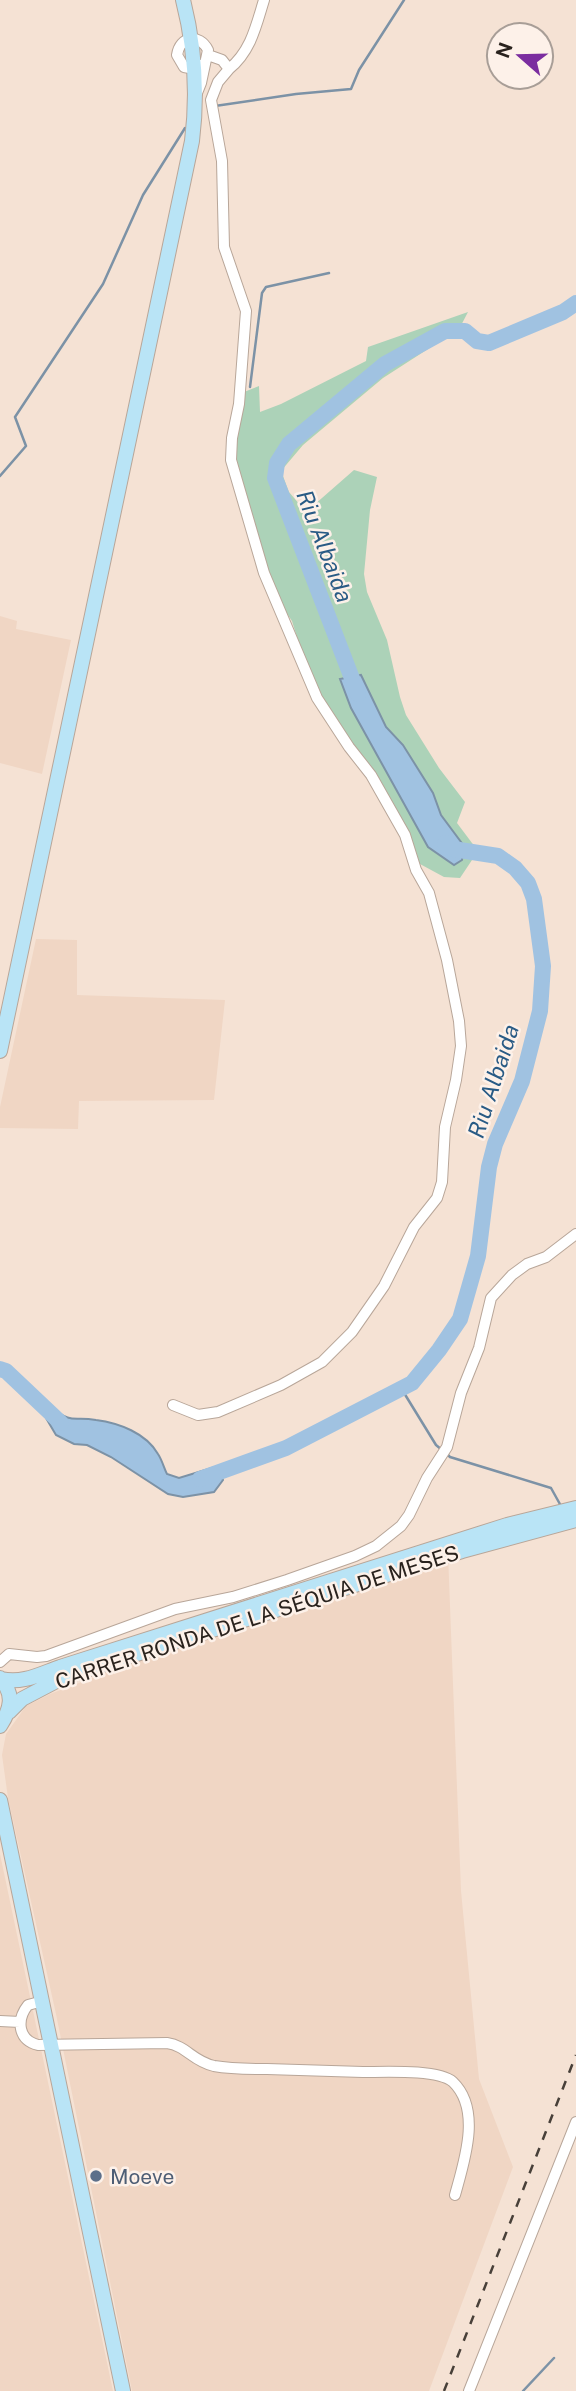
<svg xmlns="http://www.w3.org/2000/svg" width="576" height="2391" viewBox="0 0 576 2391" font-family="'Public Sans',sans-serif">
	<style>
		.built { fill: #f0d6c4 }
		.green { fill: #acd2b8 }
		.water { fill: #a0c2e1; stroke: #7c92a6; stroke-width: 2 }
		.lines { fill: none; stroke-linecap: round; stroke-linejoin: round }
		.stream { stroke: #7c92a6; stroke-width: 2.5 }
		.river { stroke: #a0c2e1; stroke-width: 16 }
		.street-casing { stroke: #b8a699; stroke-width: 12 }
		.secondary-casing { stroke: #b8a699; stroke-width: 16 }
		.street { stroke: #fff; stroke-width: 10 }
		.secondary { stroke: #b9e4f6; stroke-width: 14 }
		.rail { stroke: #484039; stroke-width: 2.5; stroke-dasharray: 9 9; stroke-linecap: butt }
		.service-dot { fill: #5c6f8a; stroke: #fdf1e9; stroke-width: 2.5 }
		.labels { text-anchor: middle; dominant-baseline: central; stroke-width: 5; stroke-linejoin: round; paint-order: stroke }
		.street-label { font-size: 21px; fill: #29221d; stroke: #fdf1e9 }
		.service-label { font-size: 21px; fill: #4e5e75; stroke: #fdf1e9; text-anchor: start }
		.water-label { font-size: 23px; font-style: italic; fill: #295b85; stroke: #fdf1e9 }
	</style>
	<rect width="100%" height="100%" fill="#f5e2d4"/>
	<path class="built" d="M0,616L17,621L16,629L71,640L42,774L0,763Z
		M36,939L77,940V995L225,1000L214,1100L79,1101L78,1129L0,1128V1107Z
		M448,1554L461,1891L479,2079L513,2167L429,2391H132L56,2014L8,1798L2,1755L6,1734L26,1706L50,1694L299,1599Z
		M0,1854L113,2391H0Z"/>
	<path class="green" d="M468,312L456,335L442,340L383,378L303,445L281,471L289,492L306,512L354,470L377,477L370,510L364,574L367,592L387,640L400,697L406,715L439,768L465,802L457,823L478,851L460,878L444,877L420,864L327,708L305,663L292,621L279,602L255,532V524L236,459L235,442L244,392L259,386L260,412L281,404L366,361L368,347Z"/>
	<path class="water" d="M361,675L386,727L403,745L433,793L441,815L464,846L462,860L454,865L428,847L351,708L340,679Z
		M50,1407C75,1425 71,1416 96,1420C119,1423 146,1433 158,1454C162,1460 164,1468 167,1474L179,1478L215,1467L223,1480L214,1492L183,1497L168,1494L111,1457L87,1445L74,1444L56,1435L43,1413Z"/>
	<g class="lines">
		<path class="stream" d="M215,106L296,94L351,89L359,70L404,0
			M250,387L262,293L266,287L329,273
			M0,476L26,446L15,417L103,284L143,195L185,128
			M401,1388L436,1445L442,1450
			M447,1454L450,1457L551,1488L561,1506
			M523,2391L554,2358"/>
		<path class="river" d="M358,694L275,478L277,463L289,444L385,364L445,331H465L477,341L489,343L563,312L576,303
			M0,1369L6,1371L61,1423
			M200,1479L286,1448L412,1383L439,1350L460,1319L478,1256L489,1167L495,1144L522,1081L540,1011L543,966L534,899L528,883L515,868L498,856L453,849L445,843"/>
		<defs>
			<path id="street" d="M208,55L222,60L229,69C251,51 256,26 264,0
				M197,93L201,83L208,50C199,33 180,36 177,55L184,67L195,69L205,63
				M173,1405L198,1415L218,1412L281,1385L322,1362L352,1332L384,1286L414,1227L437,1198L442,1182L445,1127L456,1080L461,1046L459,1021L447,960L429,893L416,870L405,835L371,775L349,747L317,698L264,573L231,460L232,438L239,404L246,311L224,247L222,161L211,100L218,82L229,69
				M0,1662L9,1654L37,1657L46,1656L175,1609L233,1597L287,1580L355,1556L376,1546L401,1526L409,1515L427,1478L447,1447L461,1393L479,1348L491,1298L512,1275L527,1264L546,1257L576,1234
				M43,2001L28,2005C16,2020 18,2040 38,2045L167,2043C187,2046 192,2061 214,2066C231,2069 250,2069 267,2069C299,2070 331,2071 363,2072C384,2072 438,2069 453,2082C482,2110 464,2162 455,2195
				M0,2021L20,2022
				M469,2391L576,2122"/>
			<path id="secondary" d="M0,1051L192,141C198,93 195,47 183,0
				M0,1678C15,1694 11,1709 0,1726
				M1,1679C23,1684 40,1674 60,1667L507,1525L576,1508
				M9,1712L22,1699L64,1677L462,1551L576,1520
				M0,1800L123,2391"/>
		</defs>
		<use href="#street" class="street-casing"/>
		<use href="#secondary" class="secondary-casing"/>
		<use href="#street" class="street"/>
		<use href="#secondary" class="secondary"/>
		<path class="rail" d="M444,2391L576,2055"/>
	</g>
	<circle class="service-dot" cx="96" cy="2176" r="7"/>
	<g class="labels">
		<g class="street-label">
			<text transform="translate(257 1617) rotate(-18)">CARRER RONDA DE LA SÉQUIA DE MESES</text>
		</g>
		<g class="service-label">
			<text x="110" y="2176">Moeve</text>
		</g>
		<g class="water-label">
			<text transform="translate(325 546) rotate(69)">Riu Albaida</text>
			<text transform="translate(493 1081) rotate(-72)">Riu Albaida</text>
		</g>
	</g>
	<g transform="translate(520 56) rotate(290)"><circle r="33" fill="#fdf1e9" stroke="#a89e97" stroke-width="2"/>
	<path d="M0-5L12 26L0 18L-12 26Z" fill="#7b2d9f"/>
	<text y="-10" font-size="19" font-weight="bold" text-anchor="middle" fill="#29221d">N</text>
	</g>
</svg>
